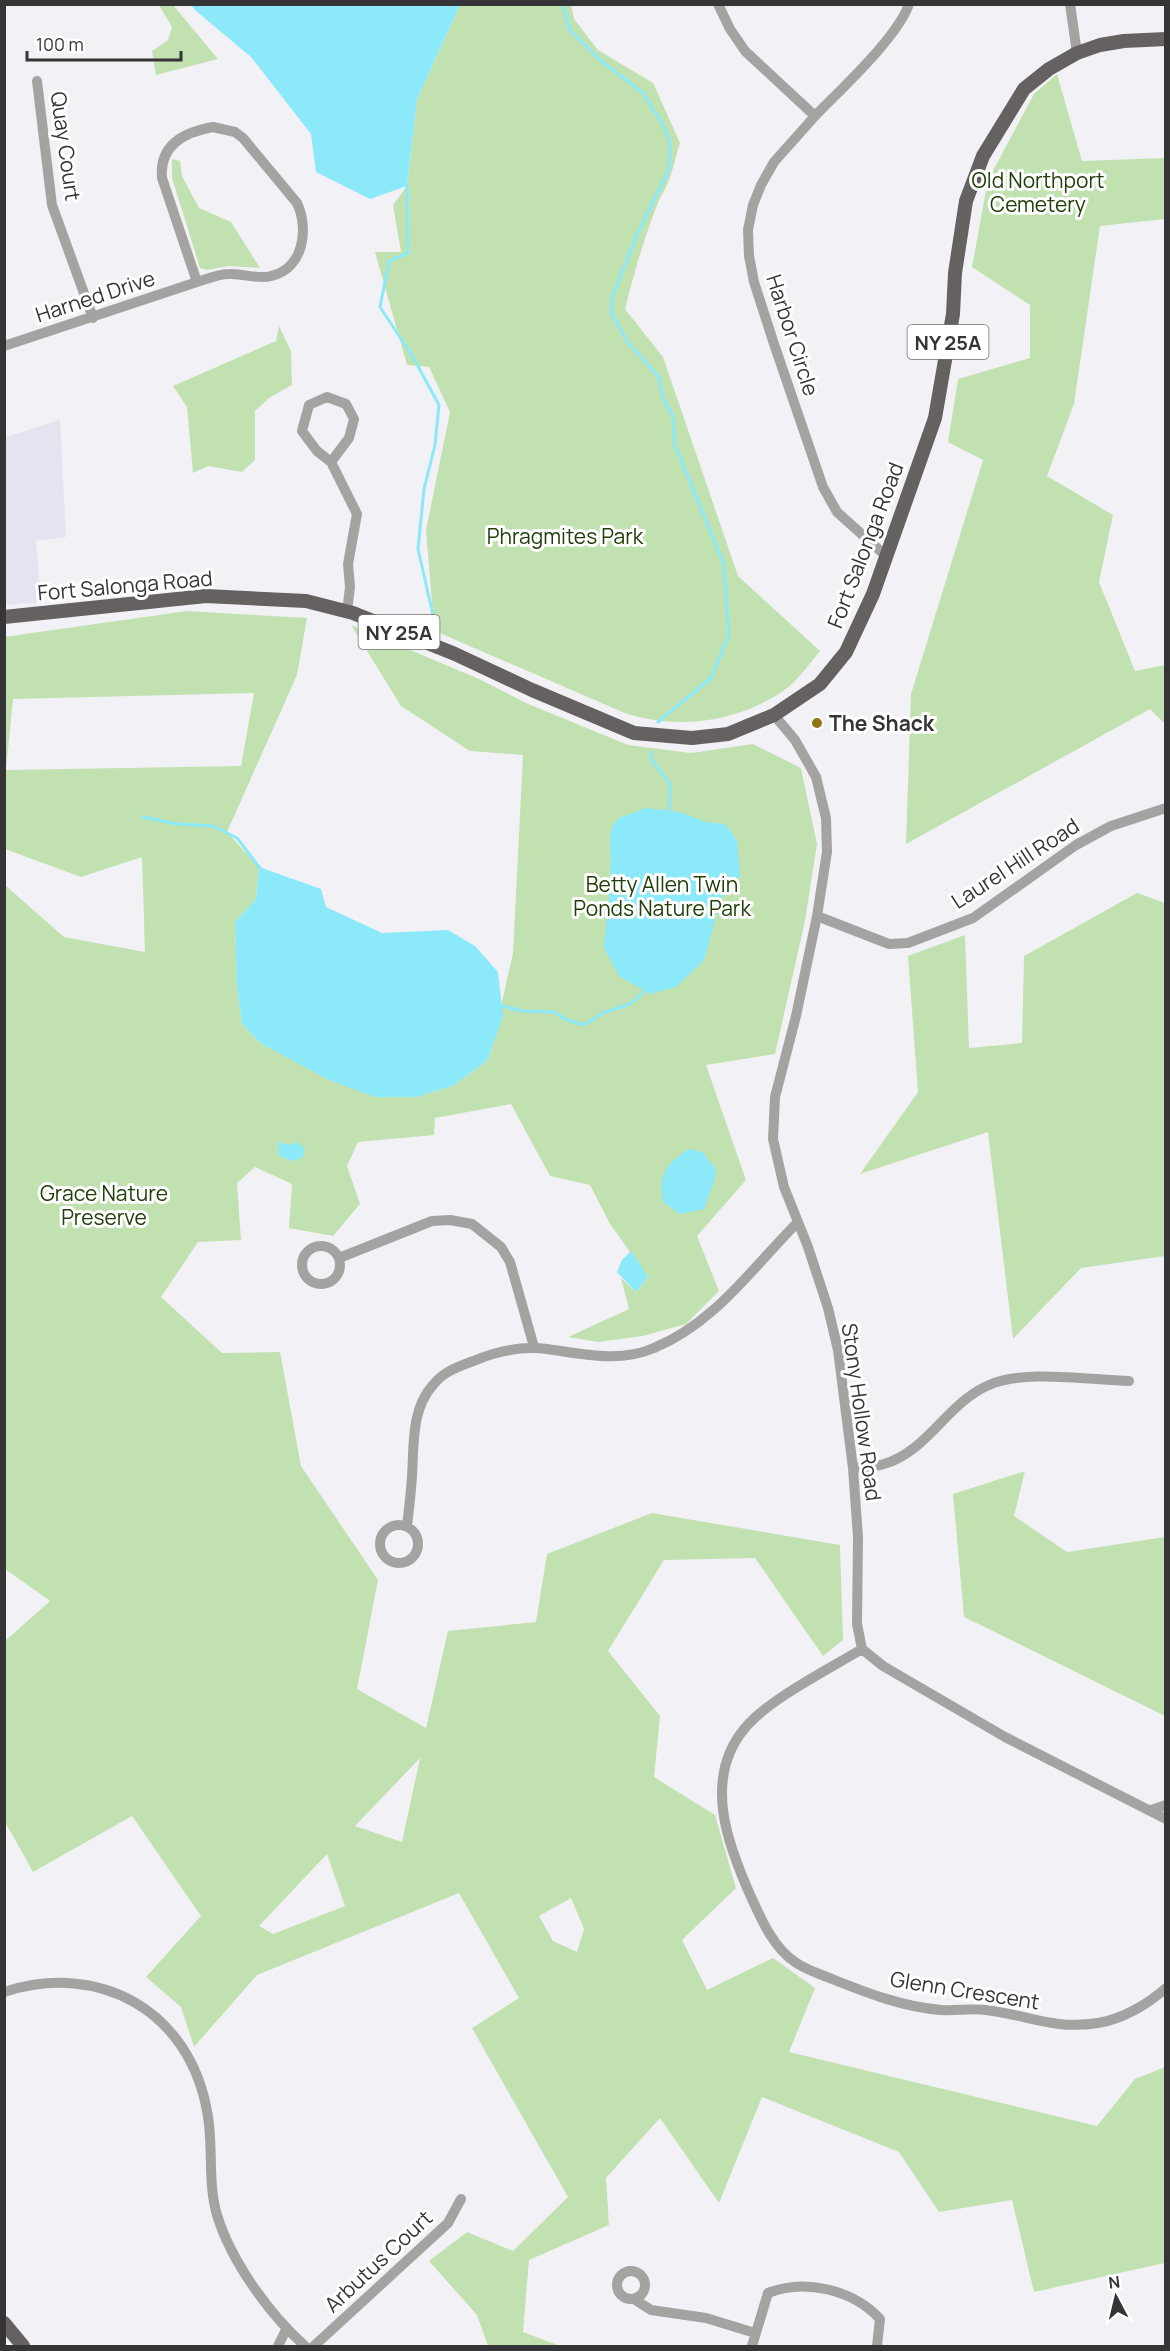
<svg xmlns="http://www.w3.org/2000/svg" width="1170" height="2351" viewBox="0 0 1170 2351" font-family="Manrope,sans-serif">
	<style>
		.built { fill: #e5e3ef }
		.green { fill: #c2e1b1; fill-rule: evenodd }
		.water { fill: #8be9fa }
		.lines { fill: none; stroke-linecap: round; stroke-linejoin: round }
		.stream { stroke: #8be9fa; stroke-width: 3 }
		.minor { stroke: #a5a3a2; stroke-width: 10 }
		.major { stroke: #656161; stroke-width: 14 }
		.poi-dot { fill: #937218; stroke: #fff; stroke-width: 2 }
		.labels { text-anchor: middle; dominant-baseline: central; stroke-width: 6; stroke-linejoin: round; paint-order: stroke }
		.shield { fill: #fff; stroke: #727273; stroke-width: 1.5 }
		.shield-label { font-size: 20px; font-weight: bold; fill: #353537 }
		.street-label { font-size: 21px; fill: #353537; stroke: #fff }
		.park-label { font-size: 21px; fill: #213f09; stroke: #fff }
		.poi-label { font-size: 21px; font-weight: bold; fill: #353537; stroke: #fff; text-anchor: start }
	</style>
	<rect width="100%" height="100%" fill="#f2f2f6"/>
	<path class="built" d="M60,420L66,537L36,541L41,602L5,605V437Z"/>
	<path class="green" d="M159,5H173L218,59L156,75L152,51L168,40L172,27Z
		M460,5H571L574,19L598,50L653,83L680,143C676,153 675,164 671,174C668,186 660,196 656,208C643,241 634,274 625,309L663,357L738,576L820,651C809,664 799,679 786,689C739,722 681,730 627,714L428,628L433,616L426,530L450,412L429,367L407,365L375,252H401L393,205L407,186L417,99Z
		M1057,74L1082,161L1165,158V219L1100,226L1074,404L1047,476L1113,515L1099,582L1135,671L1165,665V724L1150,709L906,844L911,694L983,460L948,442L958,379L1030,358V305L972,267L988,180L1034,94Z
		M172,159L180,161L182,176L199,208L231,222L260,268L229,266L207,270L200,268L172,178Z
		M279,326L291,351L292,385L269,398L255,411V460L242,472L208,466L193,473L187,407L173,386L276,341Z
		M187,611L307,618L297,675L227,832L259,867L256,899L235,922L237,987L242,1024L260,1043L289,1058L417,1097L454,1085L487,1061L502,1017L501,1006L513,953L523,755L470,751L401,706L351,625L479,679L526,703L628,745L691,753L753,744L801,768L817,844L805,921L775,1054L706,1065L746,1180L697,1236L719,1291L686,1324L643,1336L598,1342L568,1337L629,1309L621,1278L636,1292L648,1277L610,1224L590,1185L550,1176L511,1104L435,1118L434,1135L358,1142L347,1166L360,1204L333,1236L289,1228L292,1184L255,1167L237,1183L241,1240L198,1242L161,1297L222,1353L280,1352L301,1466L378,1580L357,1689L426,1728L448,1631L536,1622L547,1554L652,1513L840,1545L843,1640L823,1656L755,1558L664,1560L608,1651L660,1716L654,1777L715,1815L736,1888L682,1940L707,1990L773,1958L815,1988L789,2052L1097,2126L1135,2079L1165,2067V2263L1034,2292L1012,2200L939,2212L899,2152L762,2097L719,2203L660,2118L606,2178L609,2225L529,2260L523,2332L560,2346H488L477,2315L429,2261L467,2232L513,2251L568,2197L472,2028L519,1998L459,1893L257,1975L194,2047L181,2007L146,1977L201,1916L132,1816L33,1872L4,1820L5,1641L50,1601L5,1569V885L64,937L145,952L142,857L81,877L5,849L4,637ZM254,693L241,766L6,770L13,699ZM420,1758L402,1842L355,1826ZM327,1854L345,1906L273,1934L259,1926ZM571,1898L584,1929L577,1952L553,1941L539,1916Z
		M1137,893L1165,903V1256L1081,1268L1013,1339L988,1132L860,1174L918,1092L908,956L965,935L969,1048L1022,1043L1024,956Z
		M1025,1471L1014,1516L1067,1552L1165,1537V1716L964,1617L953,1494Z"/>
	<path class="water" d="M191,5H460L417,99L407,186L370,199L316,172L311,134L251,57L196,11Z
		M646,808L680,812L706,822L725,824L737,840L740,876L721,898L704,960L676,987L650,994L619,976L604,948L609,895L611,858L610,841L612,826L619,818Z
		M259,867L321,889L326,907L382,933L448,930L475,946L498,972L503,1016L487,1061L454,1085L417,1097H375L329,1080L260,1043L242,1024L237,987L235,922L256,899Z
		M279,1142L290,1145L298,1142L305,1150L302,1158L291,1161L278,1155Z
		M689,1149L702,1152L716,1169L714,1181L704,1209L680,1214L663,1202C658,1174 666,1164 689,1149Z
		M631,1251L648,1277L636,1292L617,1272L622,1260Z"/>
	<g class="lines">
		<path class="stream" d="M563,4L569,29L600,60L643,93L662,123L670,143L669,169L636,237L612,298L611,313L627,341L658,376L664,401L673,416L674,443L724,565L729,635L711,678L658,722
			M407,186L408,253L389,261L380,307L413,357L439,405L435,445L424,489L418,549L435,624
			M651,752V759L670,784L669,813
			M143,817L177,824L213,826L237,838L260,868
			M498,1005L523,1011L554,1012L567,1020L584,1025L603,1013L630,1004L647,989"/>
		<path class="minor" d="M718,4L730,29L745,51L815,116C840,90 898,37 909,4
			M1070,4L1077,53
			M37,81L52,205L93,318
			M815,116L774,162L761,185L753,205L748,230L749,256L754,282L774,344L823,487L837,512L886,556
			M213,127L235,132L243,138L297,203C309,228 304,269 271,276C258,280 243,273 229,274C218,274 207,279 197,282L162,178C159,145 184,132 213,127Z
			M4,346L197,282
			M331,462L349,438L354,419L346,404L327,397L309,405L302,431L317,451L331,462L357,514L348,564L350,587L347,612
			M774,715L795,740L816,777L826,818L827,852L817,916L796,1016L775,1097L773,1139L784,1187L808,1247L828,1308L838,1350L853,1468L858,1537L857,1624L862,1649L883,1666L1005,1737L1166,1819
			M817,916L889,944L908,943L973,918L1076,845L1111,826L1166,808
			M302 1265a19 19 0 1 1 38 0a19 19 0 1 1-38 0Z
			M339,1258L432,1221L450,1220L472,1224L501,1247L510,1262L534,1347
			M853,1468C863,1467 875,1467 884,1464C928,1451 947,1403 989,1385C1024,1369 1090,1380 1129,1381
			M380 1544a19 19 0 1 1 38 0a19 19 0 1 1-38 0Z
			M407,1526C409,1509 411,1493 412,1476C414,1446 411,1409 433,1385C444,1371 460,1366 476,1360C498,1351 523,1346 547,1349C583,1354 620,1363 654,1348C714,1324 753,1267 797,1223
			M862,1649C829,1669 769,1699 745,1728C702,1779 728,1846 752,1899C762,1921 774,1948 795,1962C806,1970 820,1974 832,1979C867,1993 903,2007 941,2010C956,2011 971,2008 986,2010C1028,2015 1053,2030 1098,2023C1123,2019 1148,2004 1166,1988
			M1151,1810L1166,1805
			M4,1992C100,1961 189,2011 207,2111C214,2145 207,2181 217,2215C231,2261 269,2314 305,2346
			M617 2285a14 14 0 1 1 28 0a14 14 0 1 1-28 0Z
			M634,2299L651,2310L706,2318L755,2333
			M278,2346L286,2330
			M314,2346L448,2223L461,2199
			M752,2346L768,2293C805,2278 853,2290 880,2319L877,2346"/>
		<path class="major" d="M4,617L206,596L306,601L353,613L455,654L532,690L634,733L692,738L728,734L774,715L820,684L846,652L873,594L935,418L953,314L955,273L966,201L983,156L1024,89L1049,69L1077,53L1100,45L1124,41L1166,39
			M4,2323L23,2346"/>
	</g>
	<circle class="poi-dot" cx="817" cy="723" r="6"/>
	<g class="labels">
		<g class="shield">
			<rect x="907.5" y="325" width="81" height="34" rx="4.5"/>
			<rect x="358.5" y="615" width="81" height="34" rx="4.5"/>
		</g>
		<g class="shield-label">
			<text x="948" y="342">NY 25A</text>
			<text x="399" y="632">NY 25A</text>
		</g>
		<g class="street-label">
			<text transform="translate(66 146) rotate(82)">Quay Court</text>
			<text transform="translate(95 296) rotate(-18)">Harned Drive</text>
			<text transform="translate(793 335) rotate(72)">Harbor Circle</text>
			<text transform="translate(865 545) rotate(-69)">Fort Salonga Road</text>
			<text transform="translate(125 585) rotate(-5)">Fort Salonga Road</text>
			<text transform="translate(1015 863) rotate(-33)">Laurel Hill Road</text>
			<text transform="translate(862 1412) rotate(82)">Stony Hollow Road</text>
			<text transform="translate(965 1990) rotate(9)">Glenn Crescent</text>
			<text transform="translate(378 2261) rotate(-43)">Arbutus Court</text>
		</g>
		<g class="park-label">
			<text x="1038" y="180">Old Northport<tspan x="1038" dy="24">Cemetery</tspan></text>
			<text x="565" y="536">Phragmites Park</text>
			<text x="662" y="884">Betty Allen Twin<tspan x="662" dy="24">Ponds Nature Park</tspan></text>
			<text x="104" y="1193">Grace Nature<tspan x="104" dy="24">Preserve</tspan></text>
		</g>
		<g class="poi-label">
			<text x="829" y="723">The Shack</text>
		</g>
	</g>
	<rect width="1170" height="2351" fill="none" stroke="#353537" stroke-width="12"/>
	<g transform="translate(1116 2297) rotate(353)" stroke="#ffffff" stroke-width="4.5" paint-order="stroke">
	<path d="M0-4.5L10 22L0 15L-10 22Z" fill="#353537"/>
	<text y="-9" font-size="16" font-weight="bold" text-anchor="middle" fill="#353537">N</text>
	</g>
	<path d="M27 51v9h154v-9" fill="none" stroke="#353537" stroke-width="3"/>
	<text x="36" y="51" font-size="18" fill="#353537" stroke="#ffffff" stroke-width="4.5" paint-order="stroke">100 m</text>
</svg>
